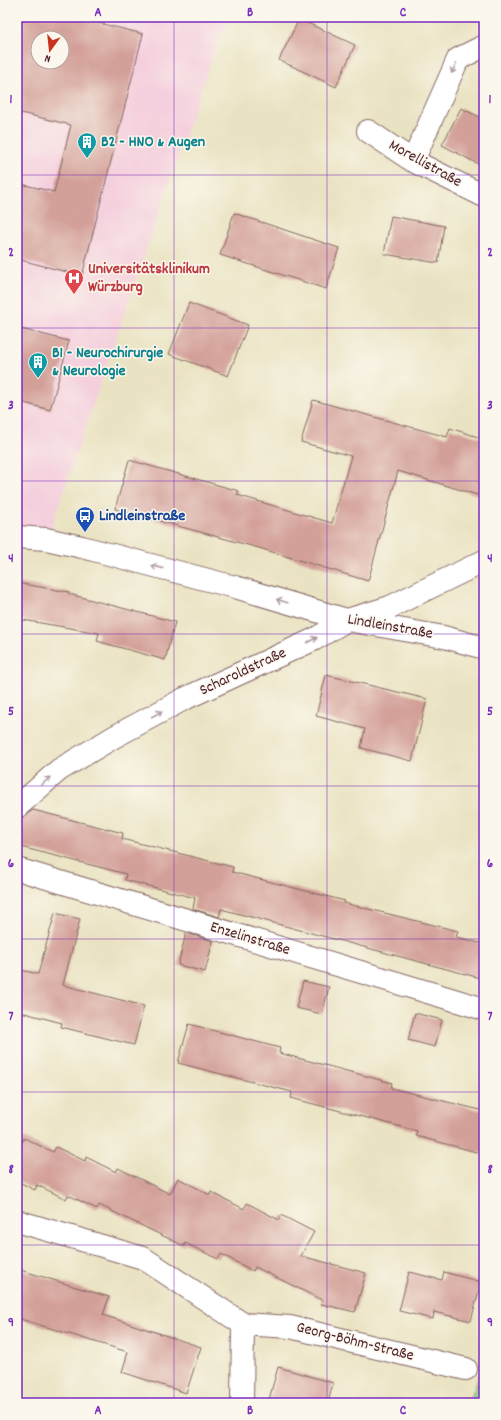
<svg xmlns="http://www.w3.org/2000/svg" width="501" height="1420" viewBox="0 0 501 1420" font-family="Dekko,sans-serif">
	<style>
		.built { fill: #f4cfdd; fill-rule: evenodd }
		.green { fill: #8ed089; stroke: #6c785a }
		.building { fill: #d3a099; fill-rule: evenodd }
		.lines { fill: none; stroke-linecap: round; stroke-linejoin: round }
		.minor-casing { stroke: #826460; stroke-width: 24 }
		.minor { stroke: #fff; stroke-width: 22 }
		.oneway { stroke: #ae9aa0 }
		.grid { fill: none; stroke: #7b2cbf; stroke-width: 1; stroke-opacity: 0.55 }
		.labels { text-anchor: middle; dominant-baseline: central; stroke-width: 3; stroke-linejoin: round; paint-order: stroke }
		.culture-label { font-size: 16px; font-weight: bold; fill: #0d838f; stroke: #fbf7ec; text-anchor: start }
		.street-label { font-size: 16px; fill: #4a1f2b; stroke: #fbf7ec }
		.health-label { font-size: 16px; font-weight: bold; fill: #be3a42; stroke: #fbf7ec; text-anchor: start }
		.transit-label { font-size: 16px; font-weight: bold; fill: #164399; stroke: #fbf7ec; text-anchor: start }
		.neatline { fill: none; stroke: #7b2cbf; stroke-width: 1.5 }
		.grid-label { font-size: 13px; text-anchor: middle; font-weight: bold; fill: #7b2cbf }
	</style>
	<rect width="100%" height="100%" fill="#fbf7ec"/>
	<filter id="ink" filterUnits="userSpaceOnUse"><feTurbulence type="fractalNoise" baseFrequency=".025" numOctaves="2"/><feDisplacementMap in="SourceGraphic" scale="8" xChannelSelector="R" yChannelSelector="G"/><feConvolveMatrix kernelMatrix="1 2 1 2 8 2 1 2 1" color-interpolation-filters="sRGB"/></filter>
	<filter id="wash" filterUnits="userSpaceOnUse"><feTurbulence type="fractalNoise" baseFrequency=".012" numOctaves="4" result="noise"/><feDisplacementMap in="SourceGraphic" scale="16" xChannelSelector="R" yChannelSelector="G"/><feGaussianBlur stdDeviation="0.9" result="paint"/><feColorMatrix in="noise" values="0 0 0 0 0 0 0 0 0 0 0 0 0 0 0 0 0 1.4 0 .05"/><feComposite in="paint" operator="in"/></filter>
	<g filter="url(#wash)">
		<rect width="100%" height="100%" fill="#eae3c3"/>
		<path class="built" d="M17,17H231L217,42L50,531L17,528ZM38,38H62V62H38Z"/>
		<path class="green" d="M484,1363V1403H469Z"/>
		<g id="blocks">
			<path class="building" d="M17,17H75L143,34L82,276L17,259V183L54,192L71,125L17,112ZM38,38H62V62H38Z
				M299,19L355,45L336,87L279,60Z
				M461,108L484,119V167L442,145Z
				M234,213L339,248L326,289L220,255Z
				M391,216L444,226L438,263L384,254Z
				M189,303L248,325L228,376L169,354Z
				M17,328L69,341L50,410L17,401Z
				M313,400L447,437L450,428L484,439V497L398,471L368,581L259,548L115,509L129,460L239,491L237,495L332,523L351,456L301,442Z
				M17,583L69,592V594L175,622L165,660L97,641L99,633L17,619Z
				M326,675L427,699L412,761L361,748L365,729L316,716Z
				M33,810L123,833L122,839L233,867L232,872L345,901L344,903L458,931L456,937L484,944V979L221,909L219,917L193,909L195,898L125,880L126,874L17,846V836L21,818Z
				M55,913L80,919L63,985L144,1006L134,1045L61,1027L62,1023L17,1011V969L38,974Z
				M186,933L213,941L205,972L178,965Z
				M303,981L329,987L322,1014L296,1008Z
				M415,1013L442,1020L435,1047L408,1040Z
				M189,1024L280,1048L279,1053L392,1083L391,1088L484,1111V1154L416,1136L417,1131L291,1098L292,1092L178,1063Z
				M24,1138L53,1152L56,1147L85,1161L86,1157L116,1172L118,1168L170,1194L178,1178L210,1195L211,1192L244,1209L247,1203L279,1220L281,1215L314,1232L301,1256L366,1273L355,1312L321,1304L322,1300L255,1267L253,1271L221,1254L218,1259L185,1243L184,1246L99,1205L97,1209L68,1195L66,1199L37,1185L35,1190L17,1181V1153Z
				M17,1269L109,1297L103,1315L201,1347L186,1393L122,1372L128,1352L17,1318Z
				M409,1272L442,1280L444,1272L481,1282L471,1321L434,1312L433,1319L399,1311Z
				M278,1367L333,1383L328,1403H268Z"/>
		</g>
	</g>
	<g filter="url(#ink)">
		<use href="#blocks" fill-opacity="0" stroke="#826460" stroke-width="1"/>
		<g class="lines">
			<defs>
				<path id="minor" d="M368,131L413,161L484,196
					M413,161L458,59L484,46
					M17,537L46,539L82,547L235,587L347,620L444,637L484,648
					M17,807L59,770L114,737L184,699L315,639L347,620L390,607L484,561
					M17,869L484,1009
					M17,1221L143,1258L243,1324L290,1327L466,1369
					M242,1403L243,1324"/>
			</defs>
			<use href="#minor" class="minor-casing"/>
			<use href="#minor" class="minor"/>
		</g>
		<defs><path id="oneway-shaft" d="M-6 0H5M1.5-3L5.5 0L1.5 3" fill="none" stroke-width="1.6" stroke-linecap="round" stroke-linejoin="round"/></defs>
		<g class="oneway">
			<use href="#oneway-shaft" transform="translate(454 68) rotate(114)"/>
			<use href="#oneway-shaft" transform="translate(157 567) rotate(-166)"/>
			<use href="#oneway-shaft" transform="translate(282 601) rotate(-163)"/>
			<use href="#oneway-shaft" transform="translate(312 640) rotate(-27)"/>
			<use href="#oneway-shaft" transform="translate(157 714) rotate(-28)"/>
			<use href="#oneway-shaft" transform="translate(46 781) rotate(-42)"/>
		</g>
	</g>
	<path class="grid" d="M174,17V1403M327,17V1403M17,175H484M17,328H484M17,481H484M17,634H484M17,786H484M17,939H484M17,1092H484M17,1245H484"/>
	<defs>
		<symbol id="building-pin" viewBox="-11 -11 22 30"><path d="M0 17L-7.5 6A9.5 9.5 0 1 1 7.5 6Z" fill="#0f9aa8" stroke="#fbf7ec"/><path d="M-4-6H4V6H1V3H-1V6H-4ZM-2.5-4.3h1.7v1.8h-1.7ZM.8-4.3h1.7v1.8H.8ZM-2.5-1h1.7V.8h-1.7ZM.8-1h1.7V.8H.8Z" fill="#fff"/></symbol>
		<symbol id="hospital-pin" viewBox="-11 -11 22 30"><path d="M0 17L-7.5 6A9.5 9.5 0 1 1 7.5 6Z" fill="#e0444e" stroke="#fbf7ec"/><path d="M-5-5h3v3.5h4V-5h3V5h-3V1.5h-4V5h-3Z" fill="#fff"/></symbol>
		<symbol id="bus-pin" viewBox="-11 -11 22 30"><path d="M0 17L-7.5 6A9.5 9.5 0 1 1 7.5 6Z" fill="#1a4fb4" stroke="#fbf7ec"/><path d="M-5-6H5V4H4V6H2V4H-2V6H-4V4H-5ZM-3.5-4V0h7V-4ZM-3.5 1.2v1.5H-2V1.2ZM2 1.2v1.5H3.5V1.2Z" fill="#fff"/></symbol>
	</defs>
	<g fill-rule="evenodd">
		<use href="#building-pin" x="76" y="131" width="22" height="30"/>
		<use href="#hospital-pin" x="63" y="267" width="22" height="30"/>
		<use href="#building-pin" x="27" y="351" width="22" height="30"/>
		<use href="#bus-pin" x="74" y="505" width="22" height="30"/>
	</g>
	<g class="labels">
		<g class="culture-label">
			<text x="101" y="142">B2 - HNO &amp; Augen</text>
			<text x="52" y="353">B1 - Neurochirurgie<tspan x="52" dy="18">&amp; Neurologie</tspan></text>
		</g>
		<g class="street-label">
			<text transform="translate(425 164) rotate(29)">Morellistraße</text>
			<text transform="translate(390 627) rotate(10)">Lindleinstraße</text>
			<text transform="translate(243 672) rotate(-25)">Scharoldstraße</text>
			<text transform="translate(250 939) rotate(17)">Enzelinstraße</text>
			<text transform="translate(355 1342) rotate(14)">Georg-Böhm-Straße</text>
		</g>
		<g class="health-label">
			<text x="88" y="269">Universitätsklinikum<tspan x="88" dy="18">Würzburg</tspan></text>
		</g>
		<g class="transit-label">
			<text x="99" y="516">Lindleinstraße</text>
		</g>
	</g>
	<rect width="501" height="1420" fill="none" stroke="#fbf7ec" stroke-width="44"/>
	<g transform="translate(50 50) rotate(195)"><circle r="19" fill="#fbf7ec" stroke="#b4a19f"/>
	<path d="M0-3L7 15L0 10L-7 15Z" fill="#c8321e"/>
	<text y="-6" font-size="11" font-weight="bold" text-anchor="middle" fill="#4a1f2b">N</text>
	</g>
	<rect x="22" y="22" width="457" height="1376" class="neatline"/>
	<g class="grid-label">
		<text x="98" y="16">A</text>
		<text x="250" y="16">B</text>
		<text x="403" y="16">C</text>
		<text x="11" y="103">1</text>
		<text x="490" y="103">1</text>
		<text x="11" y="256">2</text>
		<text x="490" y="256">2</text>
		<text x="11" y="409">3</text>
		<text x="490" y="409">3</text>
		<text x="11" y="562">4</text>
		<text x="490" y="562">4</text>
		<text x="11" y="715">5</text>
		<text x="490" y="715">5</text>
		<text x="11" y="867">6</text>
		<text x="490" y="867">6</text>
		<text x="11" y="1020">7</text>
		<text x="490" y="1020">7</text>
		<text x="11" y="1173">8</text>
		<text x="490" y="1173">8</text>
		<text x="11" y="1326">9</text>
		<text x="490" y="1326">9</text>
		<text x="98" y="1414">A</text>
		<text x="250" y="1414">B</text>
		<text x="403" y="1414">C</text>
	</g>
</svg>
